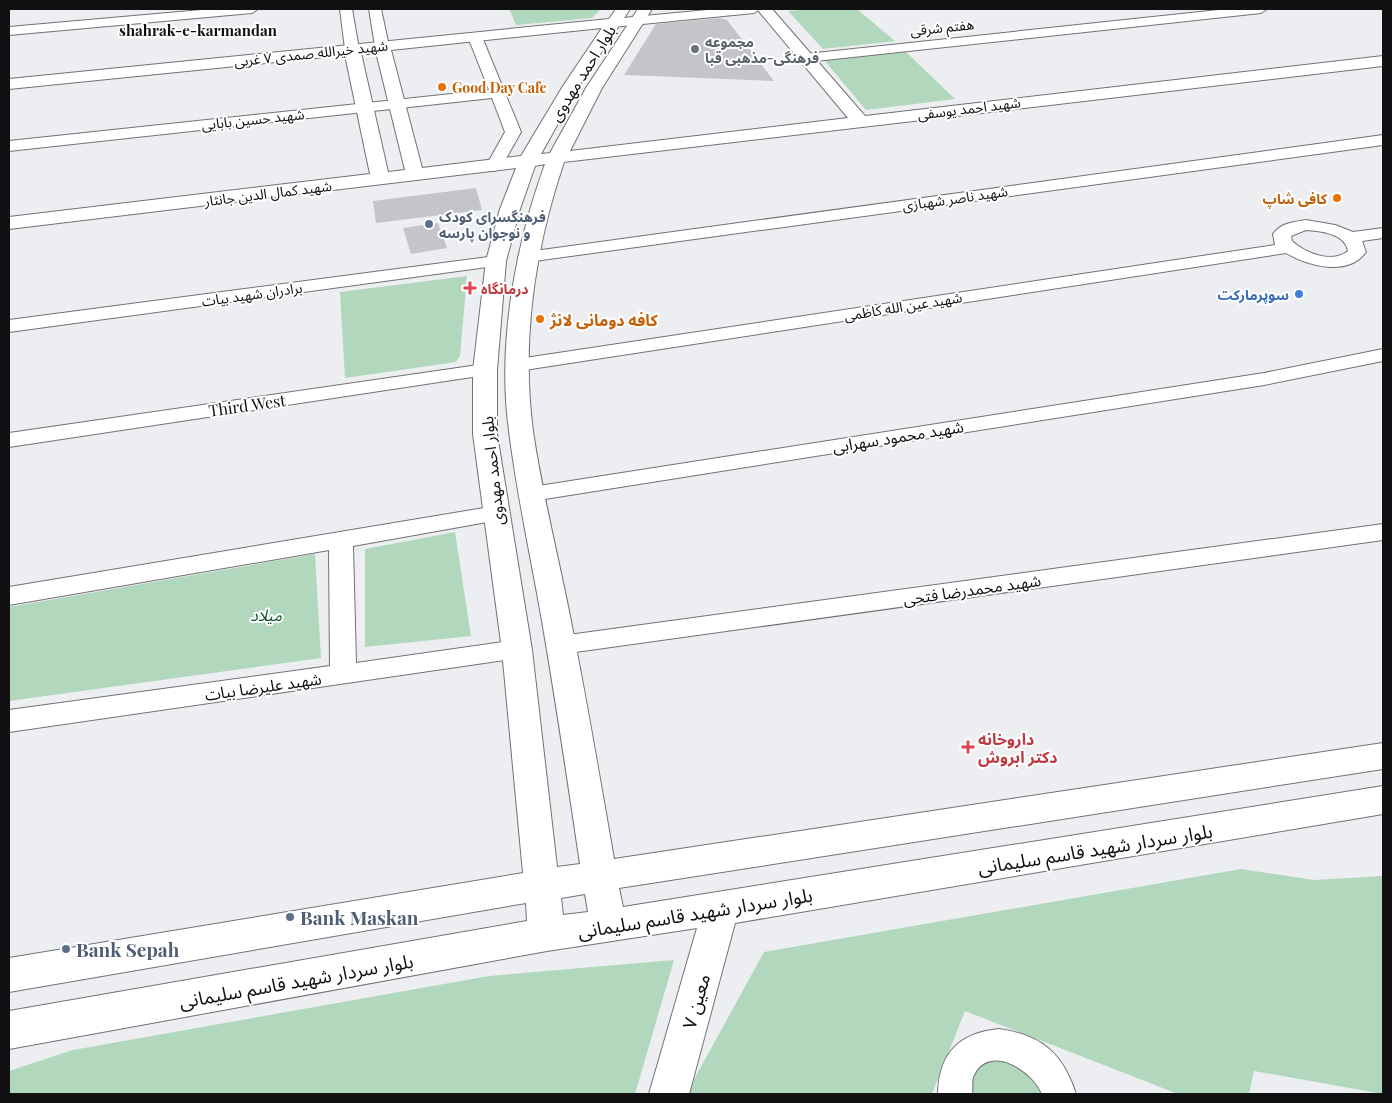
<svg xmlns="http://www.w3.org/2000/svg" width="1392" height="1103" viewBox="0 0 1392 1103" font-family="'Playfair Display','Noto Sans Arabic',serif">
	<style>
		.green { fill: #b1d8bc }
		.building { fill: #c4c5c9 }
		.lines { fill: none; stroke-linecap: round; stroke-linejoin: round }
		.street-casing { stroke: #717275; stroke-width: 2 }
		.secondary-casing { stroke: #717275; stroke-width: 2 }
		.street { fill: #fff; fill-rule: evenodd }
		.secondary { fill: #fff; fill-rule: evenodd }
		.worship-dot { fill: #6b7280; stroke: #fff; stroke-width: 2 }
		.food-dot { fill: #e8710a; stroke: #fff; stroke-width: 2 }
		.service-dot { fill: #5c6f8a; stroke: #fff; stroke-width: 2 }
		.health-dot { fill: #e0444e; stroke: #fff; stroke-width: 2 }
		.shop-dot { fill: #3f7fe0; stroke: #fff; stroke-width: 2 }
		.labels { text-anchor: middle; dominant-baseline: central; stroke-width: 4; stroke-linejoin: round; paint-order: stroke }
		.far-street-label { font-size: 14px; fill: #101012; stroke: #fff }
		.far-worship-label { font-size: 14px; font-weight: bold; fill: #5b616d; stroke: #fff; text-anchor: start }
		.far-food-label { font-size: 14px; font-weight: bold; fill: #c56008; stroke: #fff; text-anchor: start }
		.far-service-label { font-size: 14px; font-weight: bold; fill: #4e5e75; stroke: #fff; text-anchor: start }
		.far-health-label { font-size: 14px; font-weight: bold; fill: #be3a42; stroke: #fff; text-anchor: start }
		.far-shop-label { font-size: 14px; font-weight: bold; fill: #366cbe; stroke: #fff; text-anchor: end }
		.far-neighbourhood-label { font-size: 15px; font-weight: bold; fill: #101012; stroke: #fff }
		.street-label { font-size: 16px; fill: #101012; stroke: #fff }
		.food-label { font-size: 16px; font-weight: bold; fill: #c56008; stroke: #fff; text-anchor: start }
		.park-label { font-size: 16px; font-style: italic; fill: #0d552e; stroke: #fff }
		.health-label { font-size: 16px; font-weight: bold; fill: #be3a42; stroke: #fff; text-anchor: start }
		.near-street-label { font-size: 19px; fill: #101012; stroke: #fff }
		.near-service-label { font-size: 19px; font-weight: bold; fill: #4e5e75; stroke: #fff; text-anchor: start }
	</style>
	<rect width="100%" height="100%" fill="#edeef2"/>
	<path class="green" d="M509,9H601L592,18L516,25Z
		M813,9H857L895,41L823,49L788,11Z
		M906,52L955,99L866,110L824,60Z
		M467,276L460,356L456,362L345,378L340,292Z
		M455,532L471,636L365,647V549Z
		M315,554L321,658L9,701V607Z
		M1241,869L1314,880L1383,876V1094L1254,1071L1249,1094H1178L965,1011L932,1094H686L764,952Z
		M674,960L635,1094H9V1071L73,1050L489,976Z
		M1000,1055L1041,1083L1044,1094H971C969,1067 977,1063 1000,1055Z"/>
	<path class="building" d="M720,18L727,20L774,81L624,75L656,24Z
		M476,188L482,210L376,223L373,201Z
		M438,223L447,248L411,254L403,228Z"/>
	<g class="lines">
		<defs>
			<path id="street" d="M213,9H258L252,13L9,35V27Z
				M340,9H352L359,49L357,52L352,53L345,49Z
				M369,9H381L389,46L387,49H377L375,46Z
				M718,9H760L754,13L612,27L606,23L612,19Z
				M1228,9H1267L1261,13L806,62L799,58L806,54Z
				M475,33L482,37L521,132L500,169L494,171L486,166L505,132L492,98L9,151V141L489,90L468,37Z
				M1383,135V145L527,262L521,261L518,257L521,253L527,252Z
				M1306,220L1335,225L1353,232L1383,228V238L1362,241L1366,252C1348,277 1308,266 1286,253L518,371L511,369L508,365L511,361L518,359L1275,245L1273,234C1281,223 1293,222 1306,220ZM1306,230C1320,231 1345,233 1348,251C1332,264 1305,253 1292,241L1291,236Z
				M496,256L502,257L505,261L502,265L9,332V320Z
				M1383,349V361L1264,385L532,501L524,499L521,494L524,489L532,487L1264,373Z
				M485,364L492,366L495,370L492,374L9,447V433Z
				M496,506L504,509L507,514L504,519L353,546L356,663L517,640L526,643L530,650L526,657L9,732V710L330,666L329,550L9,605V587Z
				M1383,524V540L561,654L552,652L548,645L552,638L561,636Z
				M999,1029C1042,1035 1063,1054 1076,1094H1042C1033,1071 990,1043 974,1075C971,1080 973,1089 972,1094H938C939,1053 959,1033 999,1029Z"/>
			<path id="secondary" d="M616,9H630L579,86L541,154L550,153L586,88L638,9H652L602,88L570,151L848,118L757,9H772L865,116L1383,56V66L564,162C535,248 521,340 533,431C542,493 558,555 570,616C586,697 600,778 614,859L1383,743V769L619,888L623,907L1383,786V814L735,923L689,1094H649L697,928L547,951L9,1049V1011L527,921L526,903L9,992V958L523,873L502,650L473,434V370L486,261L500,209L516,168L9,229V217L370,174L345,55L9,89V79L609,19ZM602,28L563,86L521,156L422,168L391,50ZM376,52L405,170L388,172L361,53ZM545,164C515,247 497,344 509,431C517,495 531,558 542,621C556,702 568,783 580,864L557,867L532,650L497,434V370L506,261L520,209L535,166ZM585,894L588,912L563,915L561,898Z"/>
		</defs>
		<use href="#street" class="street-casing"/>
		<use href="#secondary" class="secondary-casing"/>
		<use href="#street" class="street"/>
		<use href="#secondary" class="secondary"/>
	</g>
	<circle class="worship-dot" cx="695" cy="49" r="5"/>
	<g class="food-dot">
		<circle cx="442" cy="87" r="5"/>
		<circle cx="1337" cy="198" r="5"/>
		<circle cx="540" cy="319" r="5"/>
	</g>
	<g class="service-dot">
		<circle cx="429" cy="224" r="5"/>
		<circle cx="290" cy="917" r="5"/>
		<circle cx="66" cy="949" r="5"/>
	</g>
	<g class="health-dot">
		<path d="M467.5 280.5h5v5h5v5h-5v5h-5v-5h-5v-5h5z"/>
		<path d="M965.5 739.5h5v5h5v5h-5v5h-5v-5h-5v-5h5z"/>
	</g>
	<circle class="shop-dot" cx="1299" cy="294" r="5"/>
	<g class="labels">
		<g class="far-street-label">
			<text transform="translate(942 27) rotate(-6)">هفتم شرقی</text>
			<text transform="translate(311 53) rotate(-6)">شهید خیرالله صمدی ۷ غربی</text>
			<text transform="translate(969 108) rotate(-7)">شهید احمد یوسفی</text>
			<text transform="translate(253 119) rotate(-6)">شهید حسین بابایی</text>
			<text transform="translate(268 193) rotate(-7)">شهید کمال الدین جانثار</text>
			<text transform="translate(955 198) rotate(-8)">شهید ناصر شهبازی</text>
			<text transform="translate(252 294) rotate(-8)">برادران شهید بیات</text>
			<text transform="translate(903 306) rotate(-9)">شهید عین الله کاظمی</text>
		</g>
		<g class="far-worship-label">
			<text x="705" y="41">مجموعه<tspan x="705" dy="16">فرهنگی-مذهبی قبا</tspan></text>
		</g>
		<g class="far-food-label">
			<text x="452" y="87">Good Day Cafe</text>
			<text x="1327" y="198" text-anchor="end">کافی شاپ</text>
		</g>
		<g class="far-service-label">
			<text x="439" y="216">فرهنگسرای کودک<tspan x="439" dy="16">و نوجوان پارسه</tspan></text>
		</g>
		<g class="far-health-label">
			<text x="481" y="288">درمانگاه</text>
		</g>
		<g class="far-shop-label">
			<text x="1289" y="294">سوپرمارکت</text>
		</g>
		<g class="far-neighbourhood-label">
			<text x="198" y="30">shahrak-e-karmandan</text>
		</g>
		<g class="street-label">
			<text transform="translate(582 73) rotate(-58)">بلوار احمد مهدوی</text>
			<text transform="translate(247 405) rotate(-8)">Third West</text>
			<text transform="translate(898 436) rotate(-9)">شهید محمود سهرابی</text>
			<text transform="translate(492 471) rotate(-96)">بلوار احمد مهدوی</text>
			<text transform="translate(972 589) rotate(-8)">شهید محمدرضا فتحی</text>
			<text transform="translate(263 686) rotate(-8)">شهید علیرضا بیات</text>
		</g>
		<g class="food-label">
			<text x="550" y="319">کافه دومانی لانژ</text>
		</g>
		<g class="park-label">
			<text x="266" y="614">میلاد</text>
		</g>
		<g class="health-label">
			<text x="978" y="738">داروخانه<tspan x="978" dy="18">دکتر ابروش</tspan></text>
		</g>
		<g class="near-street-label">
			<text transform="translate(1095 848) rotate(-9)">بلوار سردار شهید قاسم سلیمانی</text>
			<text transform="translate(695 912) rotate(-9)">بلوار سردار شهید قاسم سلیمانی</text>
			<text transform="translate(296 980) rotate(-10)">بلوار سردار شهید قاسم سلیمانی</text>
			<text transform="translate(695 1001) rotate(-74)">معین ۷</text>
		</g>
		<g class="near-service-label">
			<text x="300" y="917">Bank Maskan</text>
			<text x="76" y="949">Bank Sepah</text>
		</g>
	</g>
	<rect width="1392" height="1103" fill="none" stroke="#101012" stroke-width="20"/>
</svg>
